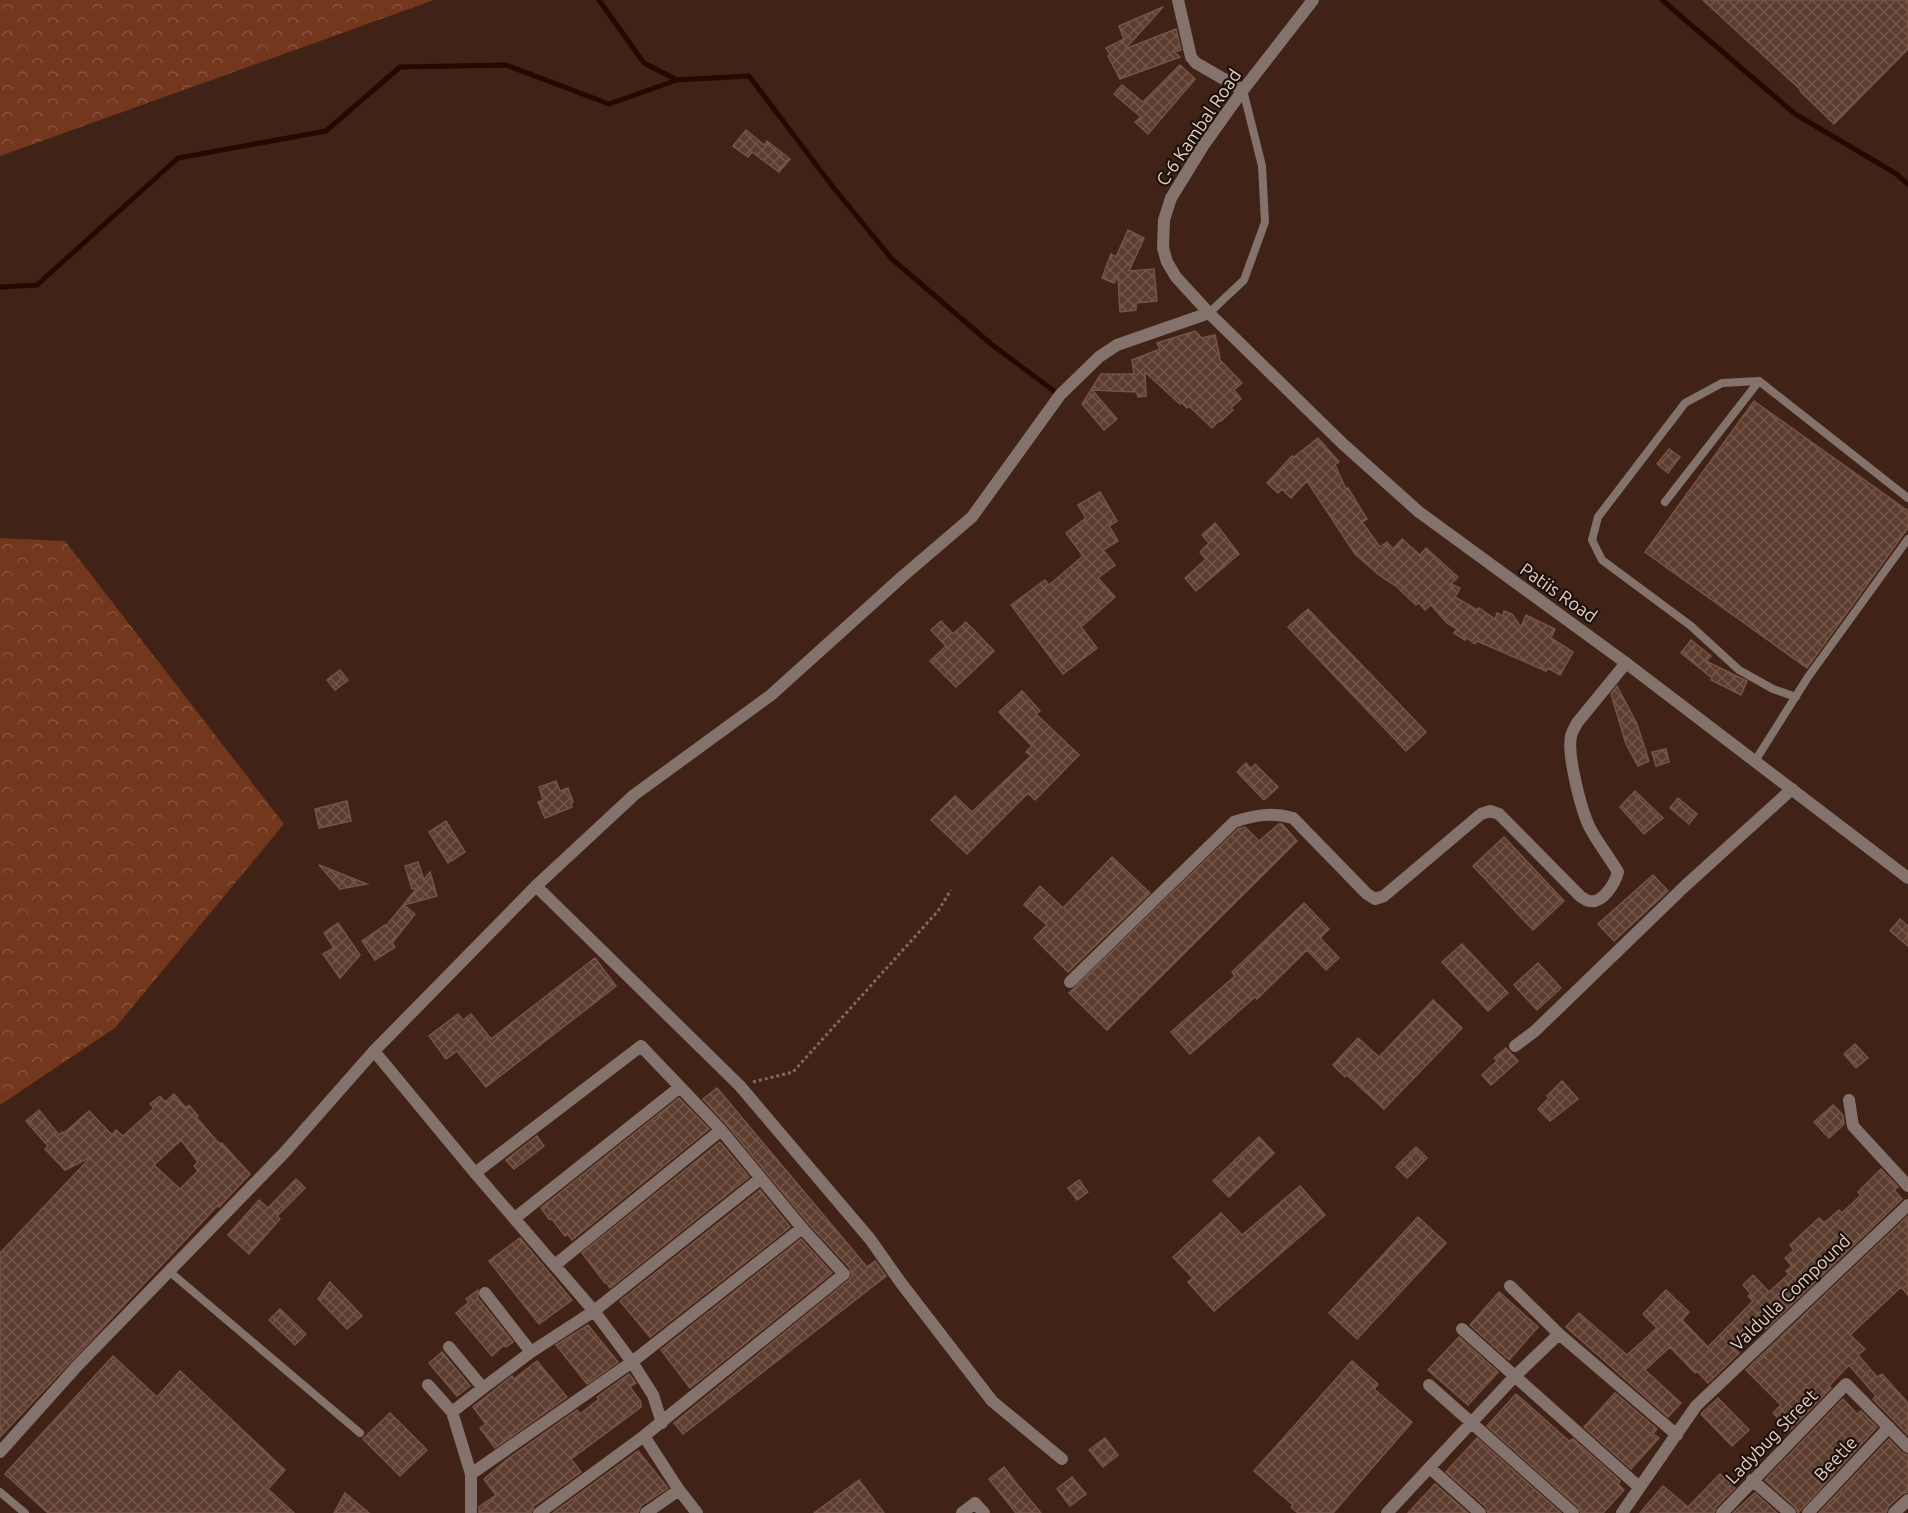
<svg xmlns="http://www.w3.org/2000/svg" width="1908" height="1513" viewBox="0 0 1908 1513" font-family="Ubuntu,sans-serif">
	<style>
		.forest { fill: url(#forest-crowns) }
		.lines { fill: none; stroke-linecap: round; stroke-linejoin: round }
		.stream { stroke: #230901; stroke-width: 5 }
		.building { fill: url(#building-cross-hatch); stroke: #765446; stroke-width: 1.5; fill-rule: evenodd }
		.path { stroke: #83695e; stroke-width: 3; stroke-dasharray: 3 3; stroke-linecap: butt }
		.service { stroke: #83736c; stroke-width: 8 }
		.minor { stroke: #83736c; stroke-width: 12 }
		.tertiary { stroke: #83736c; stroke-width: 12 }
		.labels { text-anchor: middle; dominant-baseline: central; stroke-width: 4.5; stroke-linejoin: round; paint-order: stroke }
		.street-label { font-size: 18px; fill: #e4d0c8; stroke: #1e100b }
	</style>
	<defs>
		<pattern id="forest-crowns" width="20" height="18" patternUnits="userSpaceOnUse" patternTransform="scale(1.5)"><rect width="20" height="18" fill="#72371c"/><path d="M2 6a3 3 0 1 1 6 0M12 15a3 3 0 1 1 6 0" fill="none" stroke="#86533c"/></pattern>
		<pattern id="building-cross-hatch" width="8" height="8" patternUnits="userSpaceOnUse" patternTransform="scale(1.5)"><rect width="8" height="8" fill="#5c3d30"/><path d="M0 0l8 8M0 8l8-8" fill="none" stroke="#73584c"/></pattern>
	</defs>
	<rect width="100%" height="100%" fill="#402316"/>
	<path class="forest" d="M0,0H434L0,156Z
		M0,538L65,541L284,824L115,1028L0,1105Z"/>
	<g class="lines">
		<path class="stream" d="M599,0L644,63L677,80
			M1662,0L1795,114L1895,173L1908,184
			M0,287L37,285L178,158L326,131L400,67L506,65L609,104L677,80L749,76L833,187L892,259L991,344L1054,391"/>
	</g>
	<path class="building" d="M1703,0H1908V49L1834,124L1800,91L1801,90Z
		M1163,7L1125,49L1176,29L1181,50L1174,52L1180,57L1120,79L1108,56L1110,55L1106,48L1124,39L1119,26Z
		M1180,65L1195,79L1148,134L1135,122L1141,117L1114,94L1122,85L1143,102Z
		M746,130L764,145L767,141L790,159L779,172L752,152L748,157L733,146Z
		M1128,230L1144,238L1129,271L1154,269L1157,301L1136,303V310L1120,312L1118,276L1114,283L1102,278L1111,254L1116,257Z
		M1195,331L1202,338L1215,335L1220,358L1219,359L1242,383L1234,390L1241,399L1231,408L1233,410L1221,421L1220,420L1212,428L1189,406L1187,408L1181,402L1180,404L1145,372L1146,396L1138,397L1137,392L1092,390L1117,419L1104,430L1082,404L1101,374H1134L1132,360L1160,349L1157,343Z
		M1754,401L1908,511V528L1807,668L1645,552Z
		M1318,438L1339,462L1335,465L1346,489L1348,488L1367,519L1362,522L1380,547L1387,542L1393,549L1402,539L1420,555L1426,548L1458,577L1451,584L1460,588L1455,597L1477,610L1479,608L1495,619L1497,613L1503,616L1504,611L1512,614L1521,627L1526,615L1555,629L1551,638L1573,652L1560,675L1548,668L1546,671L1477,641L1475,644L1467,638L1465,640L1454,633L1457,629L1447,623L1431,605L1425,610L1419,603L1416,605L1396,586L1379,575L1355,554L1307,481L1291,498L1282,489L1278,493L1267,483L1292,456L1294,457Z
		M1669,449L1680,457L1668,473L1657,464Z
		M1100,492L1117,521L1109,526L1118,541L1103,550L1115,565L1098,578L1115,597L1081,627L1097,648L1063,674L1011,605L1045,580L1049,585L1083,556L1066,533L1086,518L1078,505Z
		M1215,523L1239,554L1196,591L1185,578L1206,559L1200,552L1209,543L1202,535Z
		M1308,609L1426,732L1406,751L1288,627Z
		M941,621L953,634L966,622L994,651L956,687L930,661L946,646L931,630Z
		M1691,640L1711,656L1706,661L1747,681L1741,695L1711,680L1712,678L1681,653Z
		M340,670L348,680L335,690L327,680Z
		M1617,686L1637,724L1649,761L1638,766L1626,744L1611,694Z
		M1022,691L1040,711L1036,714L1079,755L1035,800L1028,793L967,854L931,820L955,796L972,812L1031,756L1026,752L1032,746L999,712Z
		M1666,749L1669,762L1656,766L1652,752Z
		M1246,763L1251,769L1255,764L1278,787L1264,800L1237,772Z
		M556,781L560,791L568,788L573,802L571,803L572,807L545,818L538,802L543,800L539,787Z
		M1635,791L1663,818L1644,834L1620,807Z
		M1678,798L1697,814L1689,824L1670,808Z
		M347,801L351,821L319,828L315,809Z
		M446,821L465,852L448,863L429,832Z
		M1279,824H1282L1297,841L1107,1030L1069,993L1238,829L1245,827L1259,841Z
		M1504,837L1564,901L1533,930L1473,866Z
		M1112,857L1150,893L1068,972L1034,938L1047,925L1024,905L1040,886L1063,908Z
		M418,862L424,880L430,872L437,896L404,905L415,914L392,943L395,947L375,960L362,941L385,925L386,926L417,888L412,889L405,866Z
		M319,865L367,884L340,889Z
		M1653,875L1668,891L1614,941L1598,924Z
		M1304,903L1329,929L1320,938L1339,958L1326,970L1307,950L1257,999L1255,997L1190,1054L1171,1032L1235,976L1232,972Z
		M1900,919L1908,926V946L1890,931Z
		M338,923L360,955L340,978L323,954L334,948L324,933Z
		M1462,944L1508,993L1488,1011L1442,962Z
		M595,958L616,986L486,1087L457,1051L446,1059L429,1036L458,1014L463,1020L471,1014L491,1039Z
		M1538,963L1561,988L1537,1010L1514,985Z
		M1433,1000L1462,1028L1384,1109L1347,1075L1345,1077L1333,1065L1358,1038L1379,1057Z
		M1855,1044L1868,1058L1856,1068L1844,1054Z
		M1506,1048L1518,1061L1491,1085L1482,1075L1497,1061L1494,1058Z
		M1562,1081L1578,1099L1550,1121L1538,1109L1549,1098L1547,1096Z
		M717,1088L867,1267L875,1261L886,1276L683,1434L674,1423L849,1280L852,1276L850,1268L808,1223L727,1125L703,1099Z
		M174,1094L186,1108L189,1105L198,1116L196,1117L216,1140L221,1144L222,1143L250,1174L219,1207L218,1205L0,1437V1253L91,1157L65,1170L45,1149L48,1146L26,1121L39,1110L59,1135L62,1132L64,1133L89,1111L112,1135L116,1130L123,1136L154,1108L150,1104L160,1096L165,1102ZM181,1140L198,1162L194,1166L198,1171L180,1189L154,1165Z
		M679,1098L709,1129L572,1240L568,1234L565,1236L551,1218L549,1219L541,1208Z
		M1833,1105L1843,1115L1844,1124L1829,1138L1814,1122Z
		M537,1136L544,1146L514,1169L506,1160Z
		M1259,1137L1274,1153L1229,1197L1213,1181Z
		M720,1142L749,1177L610,1288L606,1282L605,1283L582,1253Z
		M1416,1147L1427,1158L1407,1178L1396,1167Z
		M1881,1169L1898,1187L1894,1190L1902,1199L1766,1329L1758,1321L1732,1346L1739,1353L1708,1383L1697,1371L1695,1373L1670,1347L1645,1370L1681,1403L1668,1417L1566,1327L1579,1313L1627,1355L1657,1328L1643,1314L1666,1290L1689,1312L1682,1320L1708,1347L1753,1301L1748,1296L1751,1294L1743,1285L1753,1275L1769,1292L1789,1274L1786,1271L1792,1266L1785,1258L1794,1250L1790,1245L1819,1218L1824,1223L1839,1210L1842,1213L1861,1195L1858,1192Z
		M296,1179L305,1188L277,1216L280,1219L249,1254L228,1235L259,1200L268,1208Z
		M1079,1180L1088,1192L1077,1200L1068,1188Z
		M1300,1186L1325,1215L1214,1311L1188,1282L1193,1278L1173,1257L1221,1213L1242,1235Z
		M760,1190L790,1227L650,1337L620,1301Z
		M1908,1216V1295L1901,1287L1850,1335L1865,1349L1858,1355L1877,1377L1882,1374L1908,1403V1435L1873,1399L1876,1396L1849,1365L1829,1386L1831,1388L1790,1430L1773,1413L1781,1405L1746,1370Z
		M1418,1217L1446,1243L1357,1339L1329,1313Z
		M520,1238L572,1300L539,1324L489,1261Z
		M801,1239L832,1273L690,1388L661,1350Z
		M330,1282L362,1316L347,1329L318,1299Z
		M478,1290V1298L513,1342L506,1347L504,1345L492,1356L456,1313L469,1302L466,1299Z
		M1499,1292L1538,1327L1509,1360L1470,1325Z
		M280,1309L306,1334L295,1345L269,1320Z
		M588,1325L618,1362L587,1384L556,1345Z
		M1459,1337L1498,1372L1468,1405L1428,1370Z
		M442,1352L470,1386L457,1396L429,1363Z
		M113,1356L157,1397L180,1371L285,1470L268,1489L294,1513H48L5,1474Z
		M537,1361L567,1397L495,1448L480,1428L486,1424L473,1407L512,1376L514,1379Z
		M1352,1361L1378,1384L1374,1389L1412,1422L1333,1513H1298L1291,1507L1293,1505L1254,1471Z
		M629,1374L636,1383L630,1387L641,1402V1407L571,1459L581,1472L534,1506L531,1513H479V1507L496,1495L484,1479L505,1461L577,1410L580,1414L599,1399L597,1397Z
		M1615,1393L1657,1429L1653,1434L1659,1438L1631,1469L1584,1427Z
		M1516,1394L1569,1441L1573,1439L1620,1481L1618,1484L1624,1490L1603,1513H1581L1578,1507L1487,1426Z
		M1718,1398L1749,1430L1732,1446L1701,1414Z
		M1843,1399L1857,1414L1861,1411L1877,1427L1798,1513L1795,1507L1765,1480Z
		M390,1413L427,1450L400,1476L363,1439Z
		M1105,1438L1118,1455L1103,1467L1089,1450Z
		M1477,1438L1561,1513H1488L1486,1507L1446,1472Z
		M1889,1439L1902,1453L1908,1455V1492L1902,1494L1888,1507L1886,1513H1819Z
		M638,1451L668,1488L641,1506L638,1513H553Z
		M1004,1467L1016,1483L1041,1513H1016L989,1479Z
		M1720,1474L1735,1488L1716,1507L1714,1513H1640L1663,1486L1688,1507Z
		M1072,1477L1086,1494L1070,1506L1057,1489Z
		M859,1480L884,1513H814Z
		M1435,1484L1468,1513H1408Z
		M345,1493L369,1513H334Z
		M1755,1493L1777,1513H1733Z"/>
	<g class="lines">
		<path class="path" d="M753,1082L793,1072L938,911L951,890"/>
		<path class="service" d="M1209,313L1244,280L1265,222L1262,166L1243,90
			M1759,381L1722,383L1685,403L1598,517L1592,540L1602,560L1691,626L1739,670L1773,689L1796,697
			M1665,502L1759,381L1908,498
			M1755,761L1808,677L1908,539
			M170,1272L360,1433
			M0,1492L25,1513"/>
		<path class="minor" d="M1178,0L1191,57L1196,63L1243,90
			M536,886L740,1086L870,1239L901,1283L992,1401L1062,1459
			M1070,982L1234,822C1254,815 1272,812 1293,818L1367,894L1375,899L1384,896L1481,814L1490,811L1499,814L1580,896C1583,898 1585,900 1589,901C1603,904 1615,883 1618,872C1609,857 1598,843 1590,828C1581,810 1567,755 1571,736C1572,732 1575,727 1577,723L1626,663
			M1515,1046L1535,1031L1685,886L1792,789
			M374,1051L475,1173L594,1311L632,1362L653,1395L662,1423
			M1849,1100L1853,1126L1908,1186
			M475,1173L641,1046L721,1130L802,1228L844,1274L644,1436L679,1490L697,1513
			M515,1218L680,1087
			M555,1265L721,1130
			M485,1293L531,1352L594,1311L760,1179
			M1462,1329L1639,1487
			M1559,1334L1677,1435
			M449,1347L483,1388L531,1352
			M428,1385L452,1412L483,1388
			M1429,1385L1573,1513
			M452,1412L471,1474V1513
			M1430,1468L1480,1513
			M471,1474L632,1362L802,1228
			M1752,1480L1790,1513
			M539,1513L644,1436
			M646,1513L679,1490
			M962,1513L975,1503L984,1513
			M1387,1513L1515,1376L1559,1334L1510,1286
			M1622,1513L1696,1406L1908,1205
			M1722,1513L1846,1384L1908,1447
			M1808,1513L1889,1427
			M1894,1513L1908,1500"/>
		<path class="tertiary" d="M1313,0L1243,90L1203,146L1171,198L1164,220L1163,248L1167,262L1176,277L1209,313L1343,444L1419,512L1626,663L1908,878
			M0,1452L78,1365L285,1152L374,1051L536,886L634,795L771,695L903,576L972,517L1060,395L1099,357L1117,345L1209,313"/>
	</g>
	<g class="labels">
		<g class="street-label">
			<text transform="translate(1198 127) rotate(-56)">C-6 Kambal Road</text>
			<text transform="translate(1559 592) rotate(35)">Patiis Road</text>
			<text transform="translate(1790 1292) rotate(-44)">Valdulla Compound</text>
			<text transform="translate(1771 1436) rotate(-46)">Ladybug Street</text>
			<text transform="translate(1835 1458) rotate(-47)">Beetle</text>
		</g>
	</g>
</svg>
